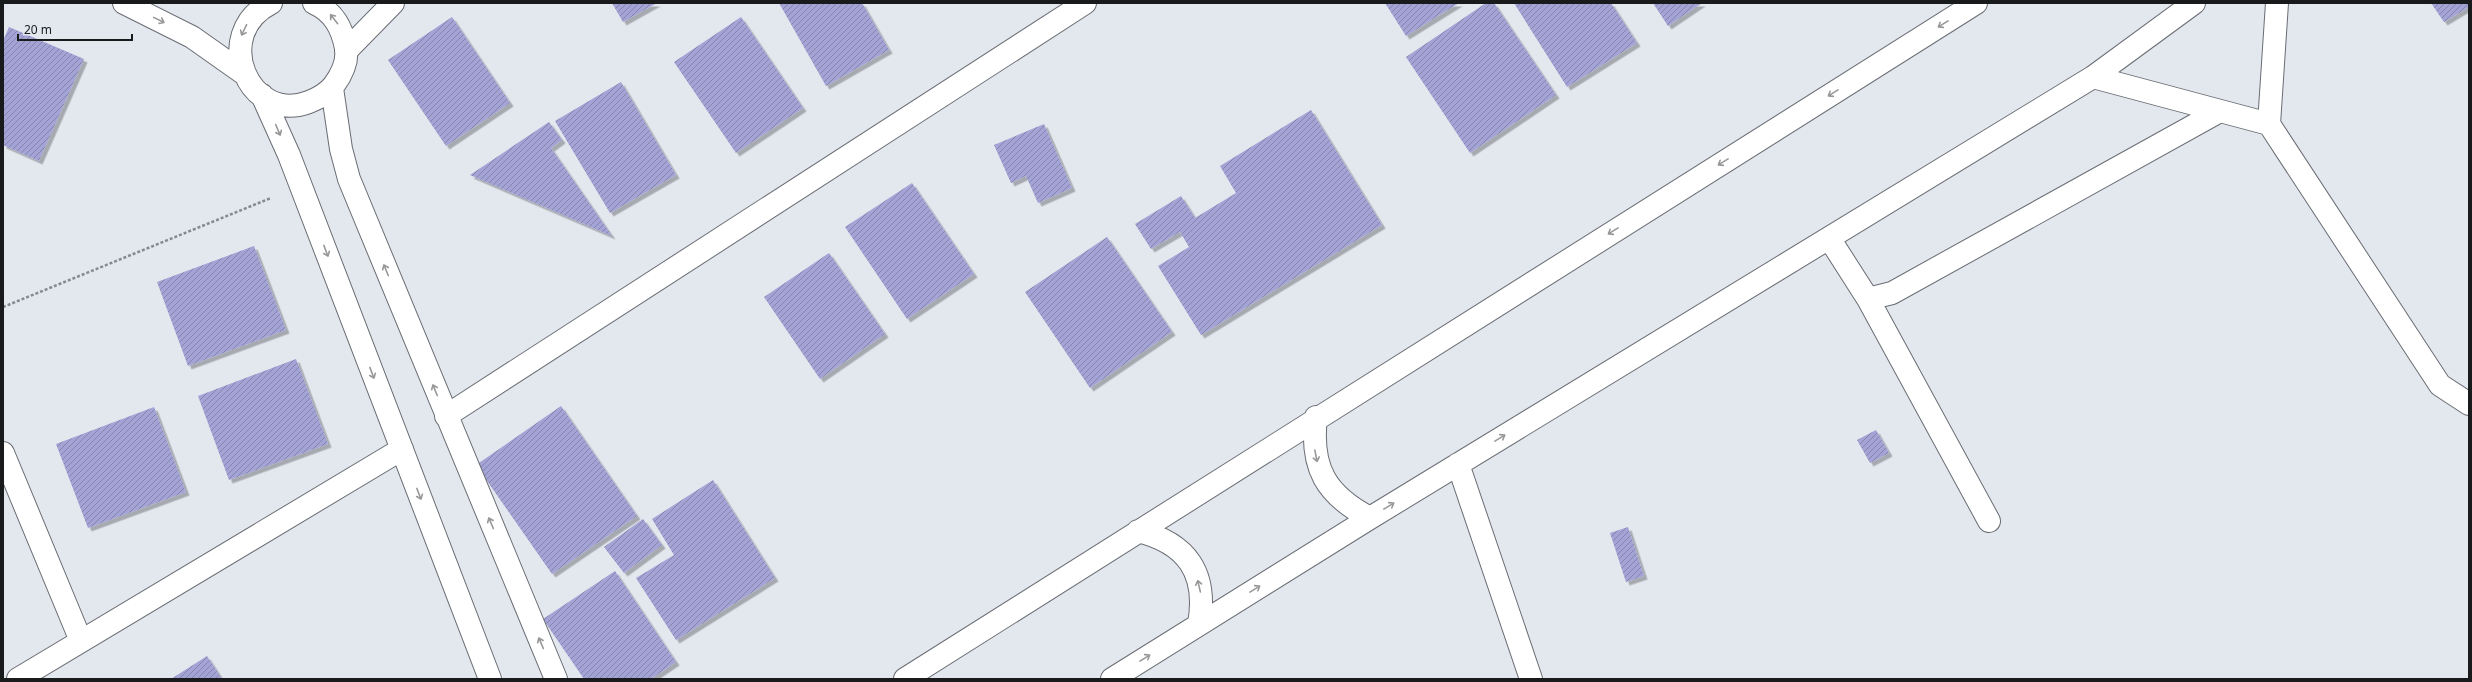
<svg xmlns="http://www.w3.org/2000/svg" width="2472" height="682" viewBox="0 0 2472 682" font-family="'Noto Sans',sans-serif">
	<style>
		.building { fill: url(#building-hatch); filter: url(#shadow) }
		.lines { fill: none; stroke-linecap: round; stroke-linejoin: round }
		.minor-casing { stroke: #696d73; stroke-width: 24 }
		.path { stroke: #86898e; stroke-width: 2.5; stroke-dasharray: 3 2; stroke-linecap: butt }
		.minor { stroke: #fff; stroke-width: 22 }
		.oneway { stroke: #979899 }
	</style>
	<defs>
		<pattern id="building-hatch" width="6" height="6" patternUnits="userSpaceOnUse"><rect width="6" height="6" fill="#a3a3d5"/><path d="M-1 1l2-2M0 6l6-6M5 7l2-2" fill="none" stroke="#8484ac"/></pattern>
		<filter id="shadow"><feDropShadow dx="3.5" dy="3.5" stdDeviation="0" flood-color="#0004"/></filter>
	</defs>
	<rect width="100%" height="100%" fill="#e3e7ee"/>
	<path class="building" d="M612,3H657L623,22Z
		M779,3H862L889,50L826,86Z
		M1385,3H1459L1406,36Z
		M1486,3H1494L1556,95L1470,153L1406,57Z
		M1514,3H1611L1637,43L1567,87Z
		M1653,3H1702L1668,26Z
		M2431,3H2469V7L2444,22Z
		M452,17L510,103L446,146L388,60Z
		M741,17L803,108L736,153L674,62Z
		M9,27L84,59L39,161L3,145V41Z
		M621,82L676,175L610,213L555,121Z
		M1311,110L1382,225L1201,335L1158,266L1189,247L1180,232L1151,249L1135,224L1181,196L1195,218L1236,193L1220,166Z
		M549,122L562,140L551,148L612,236L470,175Z
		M1044,124L1072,188L1038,203L1026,176L1011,183L994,145Z
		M912,183L974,274L907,319L845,227Z
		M1107,237L1172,332L1090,388L1025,292Z
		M254,246L286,330L188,366L157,282Z
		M829,253L885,334L820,379L764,297Z
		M296,359L328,444L229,480L198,396Z
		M561,406L637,516L552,574L476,465Z
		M154,407L186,492L88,528L56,444Z
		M1876,430L1889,453L1870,463L1857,440Z
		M713,480L775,578L676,640L636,578L674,555L652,519Z
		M643,519L662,545L624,573L604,547Z
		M1628,527L1644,576L1626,582L1610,533Z
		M615,571L676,662L651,679H584L543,619Z
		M207,656L222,679H171Z"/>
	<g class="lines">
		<defs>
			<path id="minor" d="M124,3L192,37L243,73
				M271,3C210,34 249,125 309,102C319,98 328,93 334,85C342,74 348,61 346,48C342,28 334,12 314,3
				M346,51L393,3
				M2093,77L2269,124L2277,3
				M332,88L341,149L349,179L556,679
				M262,95L289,155L490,679
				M2269,124L2440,385L2469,404
				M1829,238L1868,299L1892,293L2220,111
				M1868,299L1989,521
				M446,416L1085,3
				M1316,417C1310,468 1326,495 1370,518
				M3,453L81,641
				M1458,464L1531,679
				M1138,531C1187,543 1208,573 1199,624
				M18,679L402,449
				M905,679L1976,3
				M1112,679L1370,518L2093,77L2194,3"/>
		</defs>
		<use href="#minor" class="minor-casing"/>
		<path class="path" d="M3,307L271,198"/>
		<use href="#minor" class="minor"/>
	</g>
	<defs><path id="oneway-shaft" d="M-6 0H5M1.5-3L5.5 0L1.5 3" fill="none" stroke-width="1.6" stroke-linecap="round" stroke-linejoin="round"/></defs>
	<g class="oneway">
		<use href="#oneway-shaft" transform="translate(334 19) rotate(-128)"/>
		<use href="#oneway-shaft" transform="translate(159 20) rotate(26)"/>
		<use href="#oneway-shaft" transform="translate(1943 24) rotate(148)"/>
		<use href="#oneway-shaft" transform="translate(244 30) rotate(116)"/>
		<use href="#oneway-shaft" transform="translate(1833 93) rotate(148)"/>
		<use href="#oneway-shaft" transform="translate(278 130) rotate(67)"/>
		<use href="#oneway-shaft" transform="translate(1723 162) rotate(148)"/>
		<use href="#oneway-shaft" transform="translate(1613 231) rotate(148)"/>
		<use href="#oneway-shaft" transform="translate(326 251) rotate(69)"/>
		<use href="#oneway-shaft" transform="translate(386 270) rotate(-112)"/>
		<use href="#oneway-shaft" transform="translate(372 373) rotate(69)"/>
		<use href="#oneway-shaft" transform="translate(435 390) rotate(-112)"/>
		<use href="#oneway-shaft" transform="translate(1500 438) rotate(-31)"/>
		<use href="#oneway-shaft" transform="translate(1316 456) rotate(79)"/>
		<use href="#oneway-shaft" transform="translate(419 494) rotate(69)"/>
		<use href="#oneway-shaft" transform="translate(1389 506) rotate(-31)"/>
		<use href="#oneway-shaft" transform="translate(491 523) rotate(-113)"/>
		<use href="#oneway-shaft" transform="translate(1199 586) rotate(-103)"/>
		<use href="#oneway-shaft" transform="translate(1255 589) rotate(-32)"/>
		<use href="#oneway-shaft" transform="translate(541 643) rotate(-113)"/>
		<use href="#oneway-shaft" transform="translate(1145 658) rotate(-32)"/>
	</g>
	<rect width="2472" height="682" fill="none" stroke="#181a1c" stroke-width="8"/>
	<path d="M18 34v6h114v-6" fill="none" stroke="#181a1c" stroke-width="2"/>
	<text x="24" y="34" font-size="12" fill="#181a1c" stroke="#e3e7ee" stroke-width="3" paint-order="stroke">20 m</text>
</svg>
